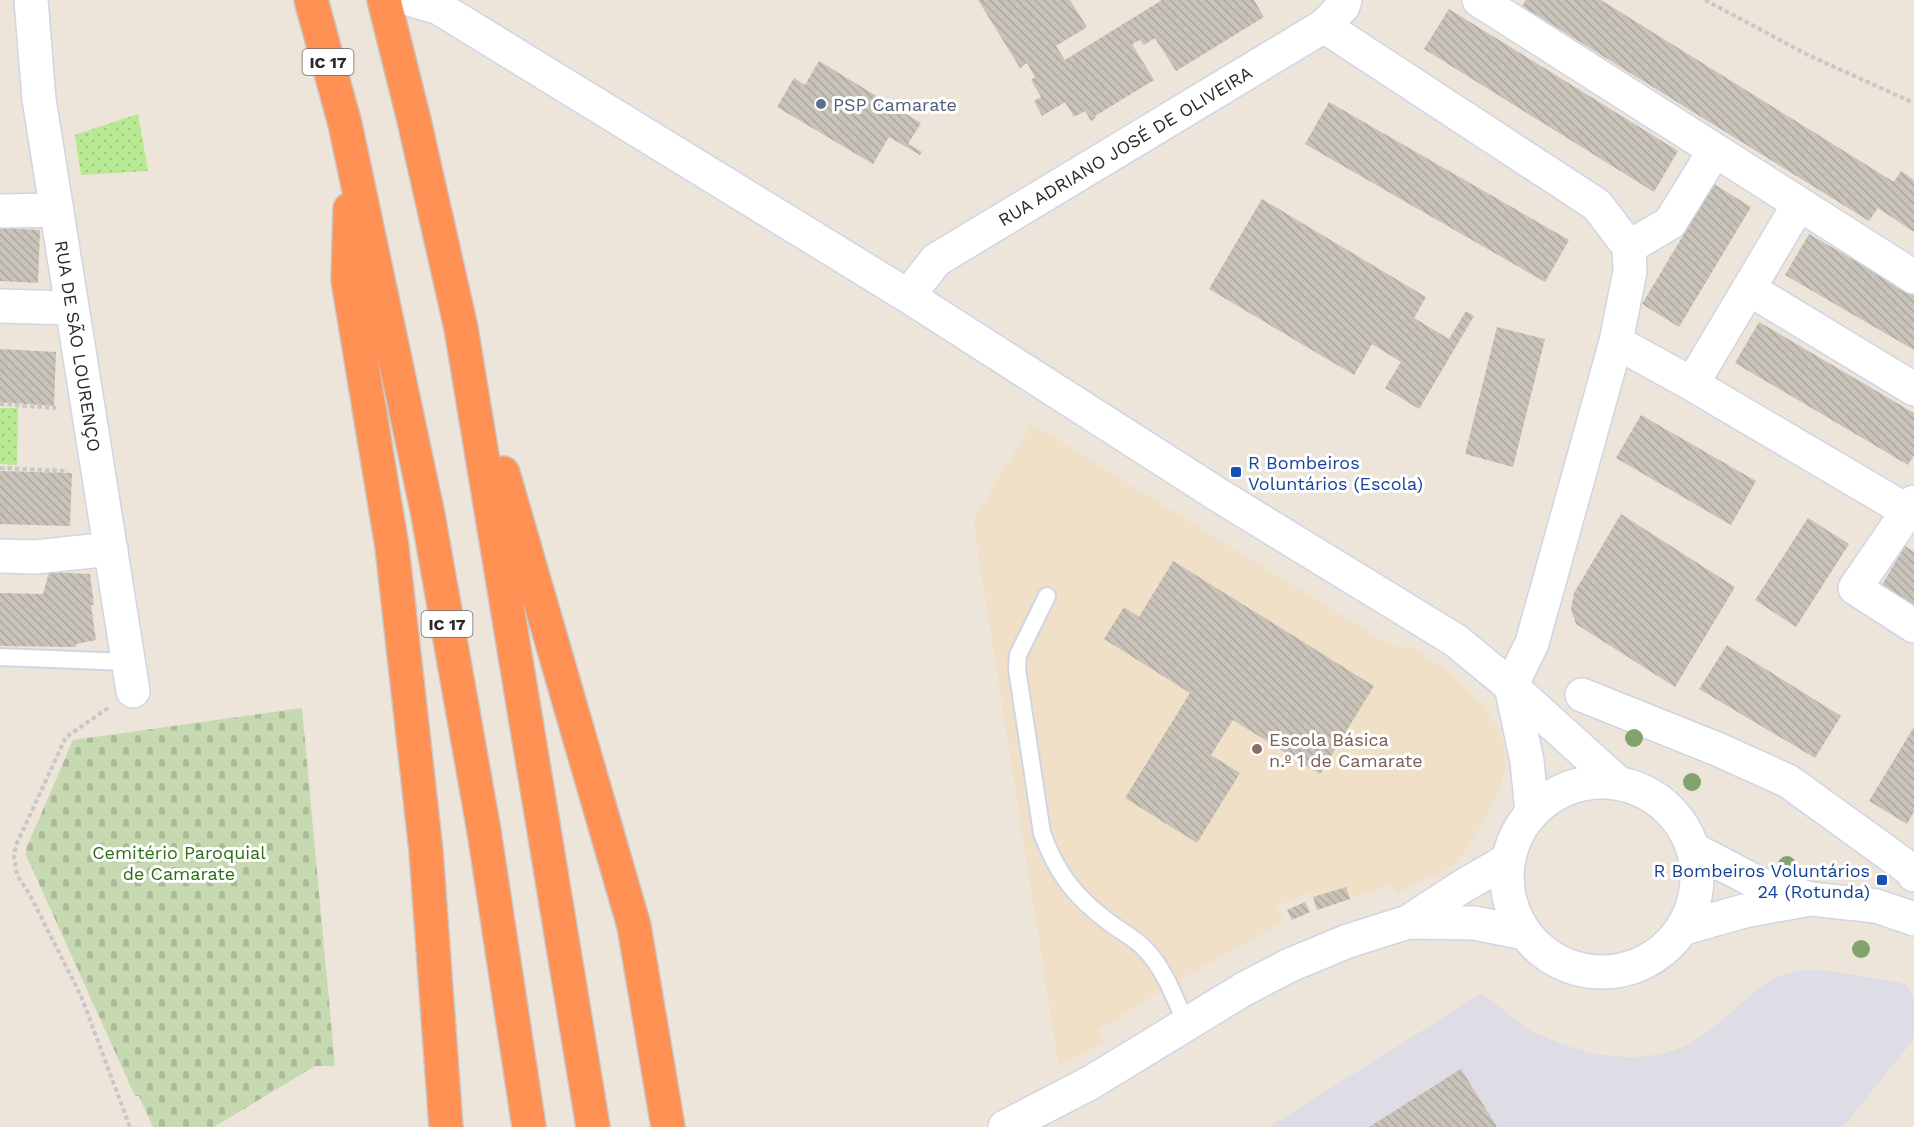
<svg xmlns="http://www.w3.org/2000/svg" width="1914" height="1127" viewBox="0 0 1914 1127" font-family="'Work Sans',sans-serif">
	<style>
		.industrial { fill: #dedce5 }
		.education { fill: #f1e0c8 }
		.cemetery { fill: url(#cemetery-stones) }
		.park { fill: url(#park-dots) }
		.building { fill: url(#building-back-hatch) }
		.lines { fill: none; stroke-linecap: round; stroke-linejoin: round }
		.lane-casing { stroke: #cfd5e4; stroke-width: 20 }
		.street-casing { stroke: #cfd5e4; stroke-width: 36 }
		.secondary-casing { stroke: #cfd5e4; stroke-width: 36 }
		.highway-casing { stroke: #c8c8c8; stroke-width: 36 }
		.path { stroke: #c8c8c8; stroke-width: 4; stroke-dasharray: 4.5 3; stroke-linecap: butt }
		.lane { stroke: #fff; stroke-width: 16 }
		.street { stroke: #fff; stroke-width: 33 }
		.secondary { stroke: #fff; stroke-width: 33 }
		.highway { stroke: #ff9154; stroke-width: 33 }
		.tree { fill: #83a36d }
		.service-dot { fill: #5c6f8a; stroke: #fff; stroke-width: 2 }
		.transit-dot { fill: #1a4fb4; stroke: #fff; stroke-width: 2 }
		.education-dot { fill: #8d6e63; stroke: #fff; stroke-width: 2 }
		.labels { text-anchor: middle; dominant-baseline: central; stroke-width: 6; stroke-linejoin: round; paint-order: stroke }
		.shield { fill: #fff; stroke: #6a6a6a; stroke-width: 1.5 }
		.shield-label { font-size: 16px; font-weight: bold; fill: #2a2a2a }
		.service-label { font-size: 18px; fill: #4e5e75; stroke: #fff; text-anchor: start }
		.street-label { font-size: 18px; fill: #2a2a2a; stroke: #fff }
		.transit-label { font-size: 18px; fill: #164399; stroke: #fff; text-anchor: start }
		.education-label { font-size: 18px; fill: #785e54; stroke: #fff; text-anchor: start }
		.park-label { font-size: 18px; fill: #2d6d14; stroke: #fff }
	</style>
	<defs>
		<pattern id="cemetery-stones" width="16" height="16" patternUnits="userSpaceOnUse" patternTransform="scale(1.5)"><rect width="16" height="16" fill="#c7d9b0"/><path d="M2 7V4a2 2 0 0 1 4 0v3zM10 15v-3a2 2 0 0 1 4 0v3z" fill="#abba98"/></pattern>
		<pattern id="park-dots" width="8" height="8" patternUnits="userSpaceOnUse" patternTransform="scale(1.5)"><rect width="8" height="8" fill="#b6e992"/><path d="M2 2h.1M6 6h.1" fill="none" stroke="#9dc87e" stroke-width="1.8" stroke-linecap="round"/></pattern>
		<pattern id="building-back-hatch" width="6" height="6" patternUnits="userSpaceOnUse" patternTransform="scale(1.5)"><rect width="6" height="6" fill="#c8c2b9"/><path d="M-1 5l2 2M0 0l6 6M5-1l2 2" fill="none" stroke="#aca79f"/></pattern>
	</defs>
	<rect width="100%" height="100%" fill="#ede4da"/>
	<path class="industrial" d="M1801,970H1822L1897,982L1906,985L1914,999V1039L1843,1127H1269L1482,993L1527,1029L1562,1044L1592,1054L1636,1058L1666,1053L1688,1045L1709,1031L1760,987L1779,976Z"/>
	<path class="education" d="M1032,424L1390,645L1415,649L1435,662L1456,678L1482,704L1500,731L1505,754L1502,787L1470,845L1452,867L1396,894L1392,885L1317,910L1311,891L1277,906L1284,922L1179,980L1098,1030L1104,1041L1059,1067L973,520Z"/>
	<path class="cemetery" d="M302,708L335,1066H315L214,1127H153L139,1096H135L26,855V849L73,740Z"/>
	<path class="park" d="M138,114L148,171L81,175L75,135Z
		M0,408H18L17,465L0,464Z"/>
	<path class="building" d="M978,0H1070L1087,27L1056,46L1065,60L1162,0H1254L1264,17L1176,71L1155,38L1144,45L1140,40L1132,44L1154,80L1095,116L1096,118L1091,121L1085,111L1074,117L1065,102L1042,116L1034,101L1041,97L1031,80L1035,77L1027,63L1020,68Z
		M1526,0H1601L1894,182L1901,171L1914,180V232L1878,208L1869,221L1522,6Z
		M1449,9L1678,151L1654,192L1424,49Z
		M819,61L921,123L908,144L922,152L920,155L889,137L873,164L777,107L794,78L805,85Z
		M1329,102L1569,240L1545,282L1305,144Z
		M1714,184L1751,207L1679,327L1642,304Z
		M1262,199L1426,297L1414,318L1449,339L1466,311L1474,316L1419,409L1385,388L1401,362L1372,344L1354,375L1209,289Z
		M0,228L40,230L38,283L0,281Z
		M1809,234L1914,295V350L1785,275Z
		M1759,322L1914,413V455L1908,465L1735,363Z
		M1497,327L1545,339L1513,467L1465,454Z
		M0,349L56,352L54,406L0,402Z
		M1641,415L1756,481L1731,525L1616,458Z
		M0,471L72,473L70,526L0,524Z
		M1621,514L1735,587L1675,687L1576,624L1571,609L1574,593Z
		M1808,518L1849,544L1796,627L1755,600Z
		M1905,546L1914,552V612L1879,590Z
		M1173,561L1374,686L1320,774L1233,720L1211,755L1240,773L1197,843L1125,798L1190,693L1104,639L1124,607L1139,617Z
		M49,572L90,574L94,605H91L96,640L76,644V647L0,646V593L43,594Z
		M1727,645L1841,716L1815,758L1699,689Z
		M1914,727V812L1907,824L1869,801Z
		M1346,887L1350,899L1317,910L1313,897Z
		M1305,902L1310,912L1292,920L1287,910Z
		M1461,1069L1497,1127H1369Z"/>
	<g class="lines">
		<defs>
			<path id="lane" d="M1047,596L1018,655L1017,669L1042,833C1057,874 1075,897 1110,923C1122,932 1136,939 1146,950C1165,970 1175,999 1186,1023
				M0,657L128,662"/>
			<path id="street" d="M31,0L39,99L133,691
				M1479,0L1914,277
				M1324,26L1597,205L1629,247L1630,271L1616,342L1532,643L1511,686
				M0,211L57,210
				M1629,247L1670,223L1715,150
				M1749,289L1914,389
				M908,296L936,260L1324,26L1343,6L1345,0
				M0,306L72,308
				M1616,342L1692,384L1914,515
				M1692,384L1799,204
				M1914,502L1855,588L1914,626
				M0,556L35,557L111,549
				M1582,695L1717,749L1788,781L1911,870L1914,875"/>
			<path id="secondary" d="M412,0L439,8L908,296L1220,496L1455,640L1511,686L1618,783
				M1511,686L1527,761L1532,812
				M1507 877a95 95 0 1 1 190 0a95 95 0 1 1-190 0Z
				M1693,849L1760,884L1811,899L1876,906L1914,919
				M1408,922L1474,923L1525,933
				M1684,928L1744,911L1805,900
				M1005,1127L1090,1083L1244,989L1290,965L1348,941L1408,922L1463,886L1508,860"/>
			<path id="highway" d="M311,0L345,124L428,515L484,831L529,1127
				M384,0L414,120L461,328L593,1127
				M350,209L348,280L392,547L426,851L446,1127
				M503,473L634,926L668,1127"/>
		</defs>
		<use href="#lane" class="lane-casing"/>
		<use href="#street" class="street-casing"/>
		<use href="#secondary" class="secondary-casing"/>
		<use href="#highway" class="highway-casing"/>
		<path class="path" d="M1705,0L1808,55L1914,103
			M0,404L56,408
			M0,468L68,471
			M108,708L66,737L16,845L14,856L17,875L30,895L81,996L130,1127"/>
		<use href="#lane" class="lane"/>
		<use href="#street" class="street"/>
		<use href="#secondary" class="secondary"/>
		<use href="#highway" class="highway"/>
	</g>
	<g class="tree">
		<circle cx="1634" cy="738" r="9"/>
		<circle cx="1692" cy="782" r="9"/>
		<circle cx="1787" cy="865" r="9"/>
		<circle cx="1861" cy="949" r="9"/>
	</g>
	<circle class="service-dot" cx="821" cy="104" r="6"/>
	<g class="transit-dot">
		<rect x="1230" y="466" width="12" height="12" rx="3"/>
		<rect x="1876" y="874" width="12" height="12" rx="3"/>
	</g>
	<circle class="education-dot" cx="1257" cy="749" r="6"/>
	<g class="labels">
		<g class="shield">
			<rect x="302.5" y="49" width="51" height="26" rx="4.5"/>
			<rect x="421.5" y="611" width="51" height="26" rx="4.5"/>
		</g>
		<g class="shield-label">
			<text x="328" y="62">IC 17</text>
			<text x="447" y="624">IC 17</text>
		</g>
		<g class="service-label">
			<text x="833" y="104">PSP Camarate</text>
		</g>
		<g class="street-label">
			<text transform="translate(1125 146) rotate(-31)">RUA ADRIANO JOSÉ DE OLIVEIRA</text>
			<text transform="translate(78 346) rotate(81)">RUA DE SÃO LOURENÇO</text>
		</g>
		<g class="transit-label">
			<text x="1248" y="462">R Bombeiros<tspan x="1248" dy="21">Voluntários (Escola)</tspan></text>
			<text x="1870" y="870" text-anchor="end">R Bombeiros Voluntários<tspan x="1870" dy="21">24 (Rotunda)</tspan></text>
		</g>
		<g class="education-label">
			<text x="1269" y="739">Escola Básica<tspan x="1269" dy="21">n.º 1 de Camarate</tspan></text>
		</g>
		<g class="park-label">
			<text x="179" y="852">Cemitério Paroquial<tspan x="179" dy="21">de Camarate</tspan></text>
		</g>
	</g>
</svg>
